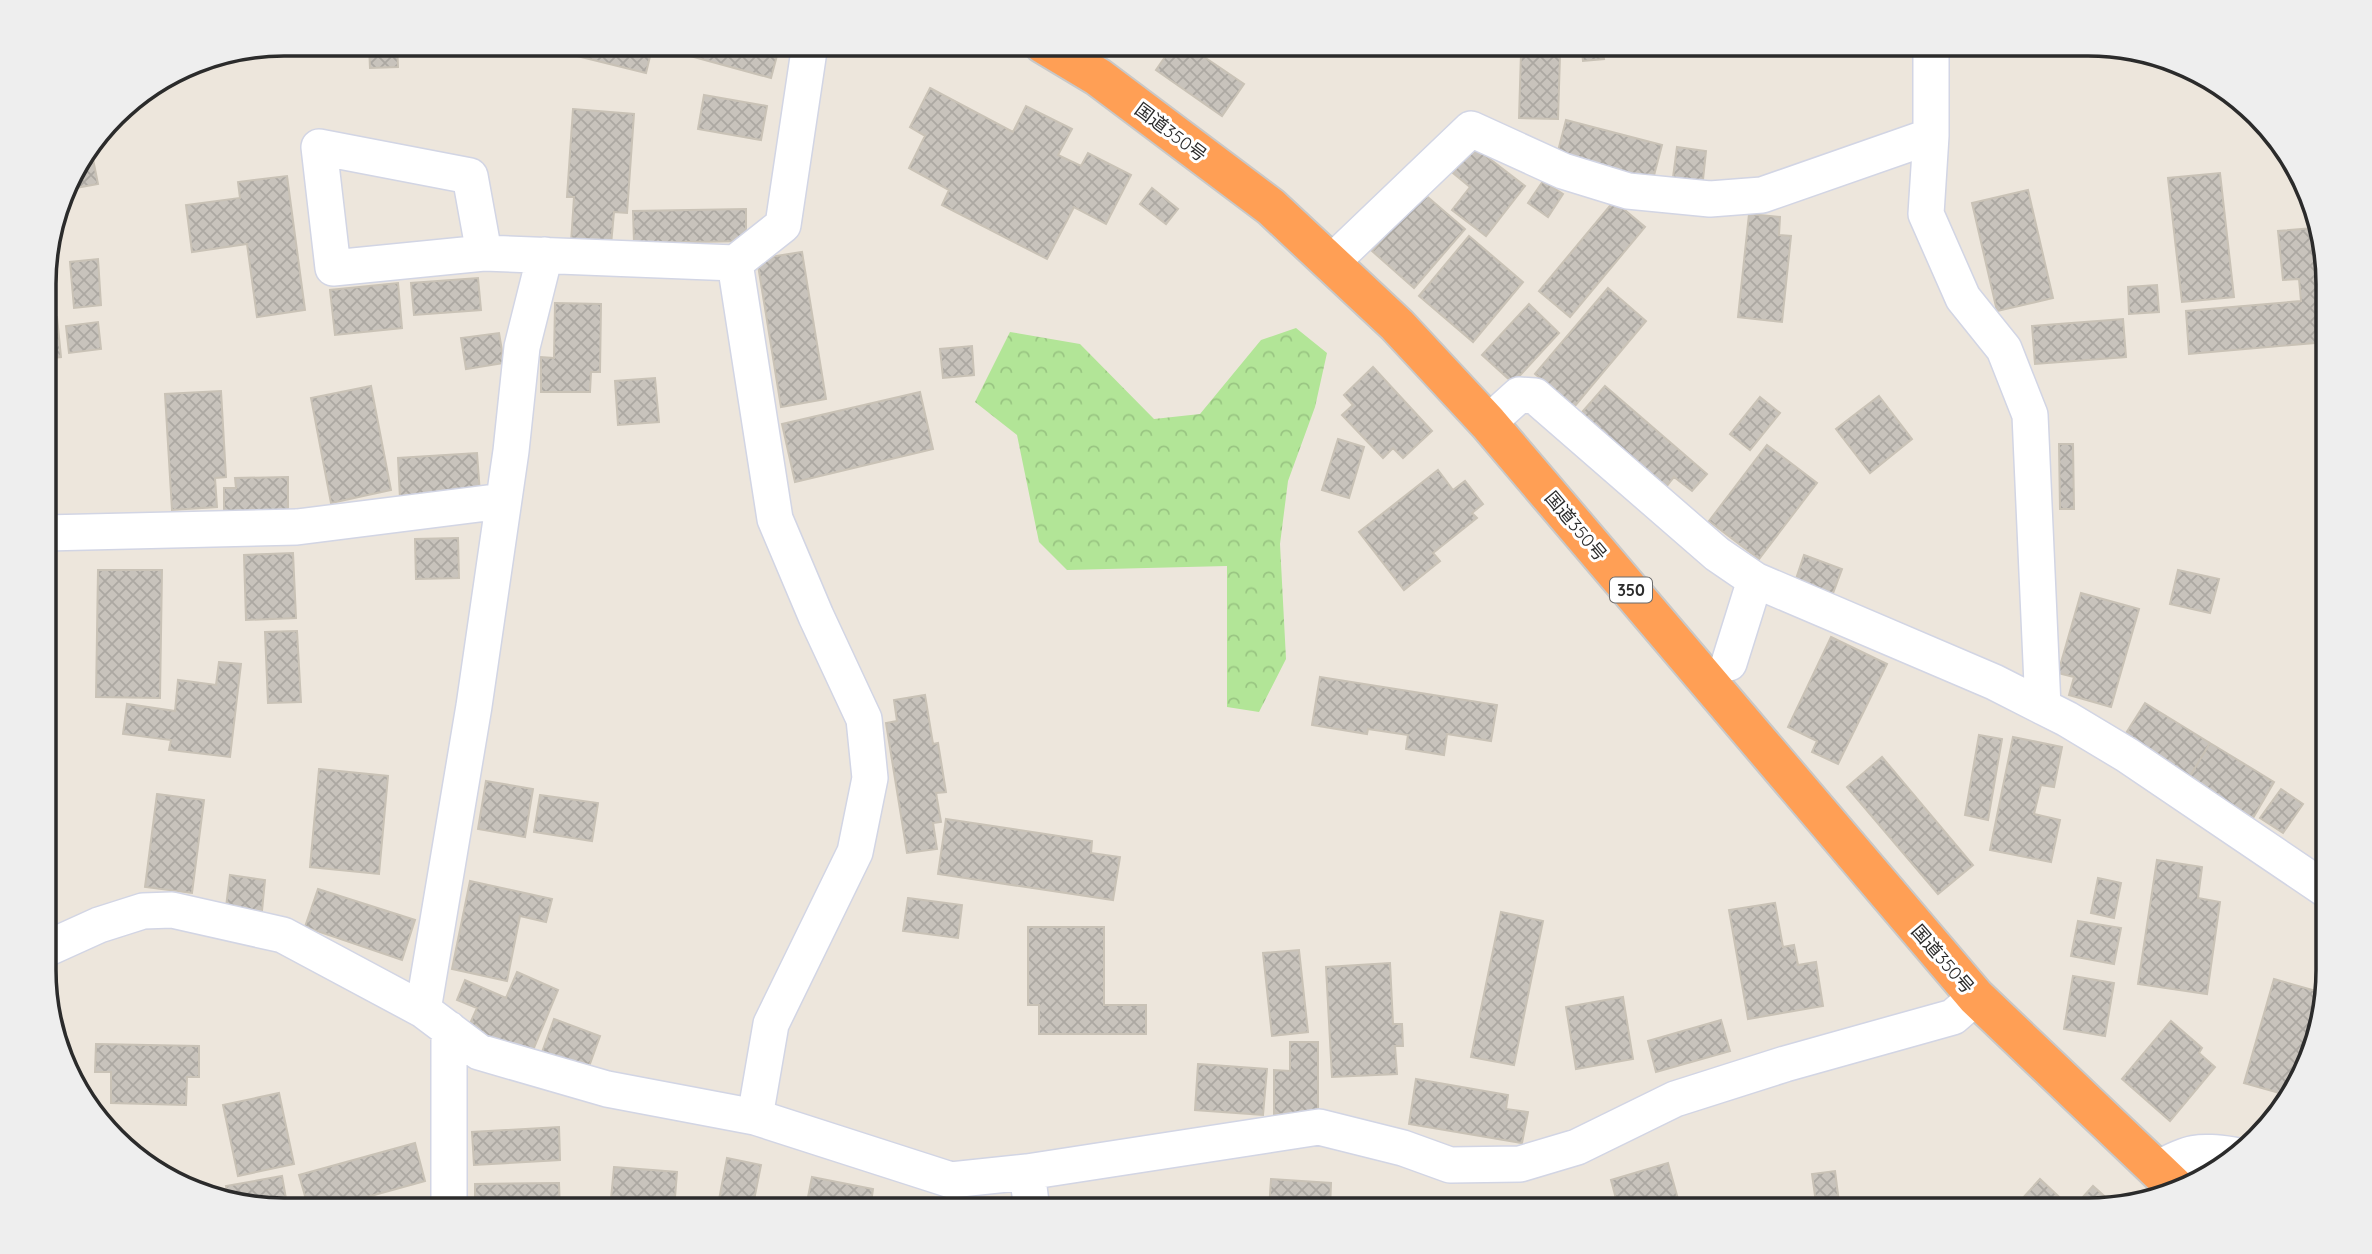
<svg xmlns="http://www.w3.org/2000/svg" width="2372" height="1254" viewBox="0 0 2372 1254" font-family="Quicksand,'Noto Sans JP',sans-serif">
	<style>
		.forest { fill: url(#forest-crowns) }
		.building { fill: url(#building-cross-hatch); stroke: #c9c2b6; stroke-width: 2 }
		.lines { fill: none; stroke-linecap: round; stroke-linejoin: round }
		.street-casing { stroke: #d2d5e4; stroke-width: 38 }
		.highway-casing { stroke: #c8c8c8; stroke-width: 42 }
		.street { stroke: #fff; stroke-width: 35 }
		.highway { stroke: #ff9f55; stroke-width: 38 }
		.labels { text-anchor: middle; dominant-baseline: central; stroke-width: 6; stroke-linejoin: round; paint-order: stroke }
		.shield { fill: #fff; stroke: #6b6b6b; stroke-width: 2 }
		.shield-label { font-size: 16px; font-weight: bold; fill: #2b2b2b }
		.street-label { font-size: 18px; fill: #2b2b2b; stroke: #fff }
		.rim { fill: none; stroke: #2b2b2b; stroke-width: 3.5 }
	</style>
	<defs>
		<pattern id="forest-crowns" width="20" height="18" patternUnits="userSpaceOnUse" patternTransform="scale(1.75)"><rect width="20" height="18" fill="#b2e597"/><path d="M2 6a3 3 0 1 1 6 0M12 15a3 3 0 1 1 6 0" fill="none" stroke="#99c582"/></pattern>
		<pattern id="building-cross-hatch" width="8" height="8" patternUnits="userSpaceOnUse" patternTransform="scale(1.75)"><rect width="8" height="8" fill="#c8c3bc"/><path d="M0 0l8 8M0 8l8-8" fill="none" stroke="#aca8a2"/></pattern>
	</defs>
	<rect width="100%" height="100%" fill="#ede6dc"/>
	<path class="forest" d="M1296,328L1327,353L1315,407L1288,481L1280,544L1286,659L1259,712L1227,707V566L1067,570L1039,542L1017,435L975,402L1010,332L1080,344L1154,419L1200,414L1261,340Z"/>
	<path class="building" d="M369,44H397L398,67L370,68Z
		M580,44H653L646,73L577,56Z
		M674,44H780L771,78L672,51Z
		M1174,44H1185L1244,84L1222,116L1156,70Z
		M1581,44H1602L1604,59L1583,61Z
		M1521,53L1560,55L1558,119L1519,118Z
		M930,88L1013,132L1026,106L1072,129L1058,155L1081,166L1088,153L1131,175L1106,224L1074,207L1047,259L942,205L949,190L909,168L925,136L910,127Z
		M704,95L767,106L761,140L698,129Z
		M573,109L634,114L627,213L614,212L611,245L571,243L574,197H567Z
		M1566,120L1662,145L1652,183L1556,159Z
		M1473,146L1525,186L1486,236L1452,210L1470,187L1453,173Z
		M1677,147L1706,151L1702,189L1672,185Z
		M91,149L98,184L65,190L68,178Z
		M2220,173L2234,297L2182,302L2168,178Z
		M287,176L305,310L257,317L247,244L192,252L186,205L240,198L238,182Z
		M1543,181L1563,194L1548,217L1528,203Z
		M1152,188L1178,209L1166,224L1140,204Z
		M2028,190L2053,298L1997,311L1972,203Z
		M1423,193L1465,229L1414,288L1372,251Z
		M1614,201L1645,227L1570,317L1539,291Z
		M746,209V241L634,243L633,211Z
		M1749,214L1780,217L1779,235L1791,236L1782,322L1738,317Z
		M2313,228L2317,279L2326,278V342L2189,354L2186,311L2301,301L2299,279L2283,280L2278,231Z
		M1469,236L1523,282L1473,342L1419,296Z
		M802,252L826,399L781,407L757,259Z
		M98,259L101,305L74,308L70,262Z
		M478,278L481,310L414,315L411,283Z
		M398,283L402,328L335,335L330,290Z
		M2157,285L2159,312L2129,314L2128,287Z
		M1608,288L1646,321L1574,407L1535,374Z
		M555,303L601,304L600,372H591L590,392H541V357L554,358Z
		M1529,304L1559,333L1513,383L1482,355Z
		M57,317L61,357L44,359V318Z
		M2123,319L2126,357L2035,364L2032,326Z
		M98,322L101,349L69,353L66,326Z
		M499,333L504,363L466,369L461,338Z
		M972,346L974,375L943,378L940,349Z
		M1373,367L1432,431L1403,458L1393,448L1383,458L1342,415L1353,405L1344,395Z
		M655,378L659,422L618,425L615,381Z
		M371,386L391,490L331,503L311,398Z
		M1605,386L1707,474L1692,491L1674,477L1662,492L1577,418Z
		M221,391L226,477L215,478L217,507L172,510L165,394Z
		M920,392L933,449L795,482L782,424Z
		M1879,396L1912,439L1870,473L1836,429Z
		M1760,397L1780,413L1750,450L1730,434Z
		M1338,439L1364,447L1349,498L1322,490Z
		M2059,444H2073L2074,509H2060Z
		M1767,445L1817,483L1759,559L1709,521Z
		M477,453L480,494L400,499L398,458Z
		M1438,470L1453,490L1465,481L1483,504L1472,513L1477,518L1433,553L1440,561L1404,590L1359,532Z
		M288,477V513L224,514V488H236L235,478Z
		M458,538L459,578L416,579L415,539Z
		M293,553L296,618L246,620L244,555Z
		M1804,555L1842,569L1832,596L1795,582Z
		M98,570H162L160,698L96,697Z
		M2178,570L2219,579L2210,613L2170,604Z
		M2081,593L2139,609L2111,707L2069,695L2074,677L2058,673Z
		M297,631L301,702L268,703L265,632Z
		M1831,637L1887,664L1838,764L1812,752L1817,741L1788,727Z
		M219,662L241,664L230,757L169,750L171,740L123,734L127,704L175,711L178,680L216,685Z
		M1320,677L1497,705L1491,741L1447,734L1444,755L1406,749L1408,735L1368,729L1367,734L1312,725Z
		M925,695L933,744L938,743L946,792L936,793L941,822L933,823L937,849L907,853L886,723L897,721L894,700Z
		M2145,703L2210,743L2189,778L2123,738Z
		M1979,735L2002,739L1988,820L1965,815Z
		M2013,737L2062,747L2054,787L2041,785L2034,814L2060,820L2051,862L1990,850Z
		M2210,743L2274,782L2253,818L2189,778Z
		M1882,757L1973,865L1938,894L1847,787Z
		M319,769L388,776L379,874L310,867Z
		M486,781L533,789L525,837L478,829Z
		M2281,789L2303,804L2283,833L2260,818Z
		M157,794L204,800L192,893L145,887Z
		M540,795L598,803L592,841L534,832Z
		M946,819L1092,841L1091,853L1120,857L1113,900L938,874Z
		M2157,860L2202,867L2198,898L2220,902L2207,994L2138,984Z
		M230,875L265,880L262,911L226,907Z
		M2098,878L2121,883L2114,918L2091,913Z
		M470,881L552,899L546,922L520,916L507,981L452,969Z
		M318,889L415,920L402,960L305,927Z
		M908,898L962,905L958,938L903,931Z
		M1775,903L1783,947L1794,945L1798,965L1816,962L1823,1006L1748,1019L1729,910Z
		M1501,912L1543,921L1514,1065L1471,1057Z
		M2078,921L2121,928L2114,964L2071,956Z
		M1028,927H1104V1005H1146V1034H1039V1005H1028Z
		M1299,950L1308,1032L1272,1036L1263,953Z
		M1390,963L1393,1024H1402L1403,1046H1395L1397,1074L1332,1077L1326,967Z
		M517,972L558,990L531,1055L468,1028L477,1008L457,1000L465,980L506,998Z
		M2073,976L2114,983L2105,1036L2064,1029Z
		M2274,979L2323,993L2303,1076L2287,1095L2244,1083Z
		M1623,997L1633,1059L1576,1069L1566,1007Z
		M554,1019L600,1036L587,1072L541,1055Z
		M1721,1020L1730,1051L1656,1072L1648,1041Z
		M2171,1021L2202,1048L2199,1053L2215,1067L2170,1121L2122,1079Z
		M1290,1042H1318V1115L1274,1114V1070L1290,1071Z
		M96,1044L199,1046V1077H187L186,1105L111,1103V1072H95Z
		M1198,1064L1267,1069L1263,1115L1195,1110Z
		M1416,1079L1508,1095L1506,1109L1528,1112L1522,1143L1409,1124Z
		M279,1093L294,1164L238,1176L223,1105Z
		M559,1127L560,1160L474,1165L472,1132Z
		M415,1143L425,1181L320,1210H309L299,1175Z
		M727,1158L761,1165L752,1210L718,1205Z
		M1668,1163L1681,1210H1619L1611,1180Z
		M614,1167L677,1172L674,1210H610Z
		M1835,1171L1840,1210H1817L1812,1174Z
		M282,1176L288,1210L228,1197L226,1186Z
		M812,1177L873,1189L870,1210H816L817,1204L806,1207Z
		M1271,1179L1331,1183L1330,1210H1269Z
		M2040,1179L2072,1209L2093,1186L2111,1202L2103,1210H2012Z
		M559,1183L560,1210H475V1184Z"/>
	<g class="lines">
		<defs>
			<path id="street" d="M1931,44V136L1926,214L1963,298L2004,349L2030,415L2043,707
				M484,253L470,176L319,147L333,268L484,253L735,263
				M1332,262L1471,129L1563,171L1628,191L1710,199L1762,195L1931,136
				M1488,423L1519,395L1535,396L1717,554L1755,580L1994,682L2067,719L2127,755L2328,891
				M45,533L297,527L503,501
				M1729,663L1755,580
				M46,949L99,925L143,911L172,910L283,935L423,1010L479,1052L607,1089L755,1117L951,1180L1027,1172L1319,1127L1403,1148L1450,1165L1520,1164L1577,1147L1675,1099L1785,1064L1953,1017L1976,997
				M423,1010L474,706L511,451L522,347L545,255
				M755,1117L771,1024L855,852L870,778L864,719L816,616L775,519L735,263L783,225L810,44
				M2157,1169C2190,1151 2197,1150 2234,1155
				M1027,1172L1032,1210
				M449,1210V1029"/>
			<path id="highway" d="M1043,44L1098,77L1271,207L1397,325L1488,423L1976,997L2174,1186"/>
		</defs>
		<use href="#street" class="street-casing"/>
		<use href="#highway" class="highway-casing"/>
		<use href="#street" class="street"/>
		<use href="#highway" class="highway"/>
	</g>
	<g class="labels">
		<rect class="shield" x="1610" y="577.5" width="42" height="25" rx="5"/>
		<g class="shield-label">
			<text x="1631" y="590">350</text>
		</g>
		<g class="street-label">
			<text transform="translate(1171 132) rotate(37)">国道350号</text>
			<text transform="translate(1576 526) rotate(50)">国道350号</text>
			<text transform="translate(1943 959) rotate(49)">国道350号</text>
		</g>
	</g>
	<path d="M0 0H2372V1254H0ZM284 56H2088A228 228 0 0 1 2316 284V970A228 228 0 0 1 2088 1198H284A228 228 0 0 1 56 970V284A228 228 0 0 1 284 56Z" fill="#eee" fill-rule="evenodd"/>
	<path class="rim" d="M284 56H2088A228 228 0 0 1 2316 284V970A228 228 0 0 1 2088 1198H284A228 228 0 0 1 56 970V284A228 228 0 0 1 284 56Z"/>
</svg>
